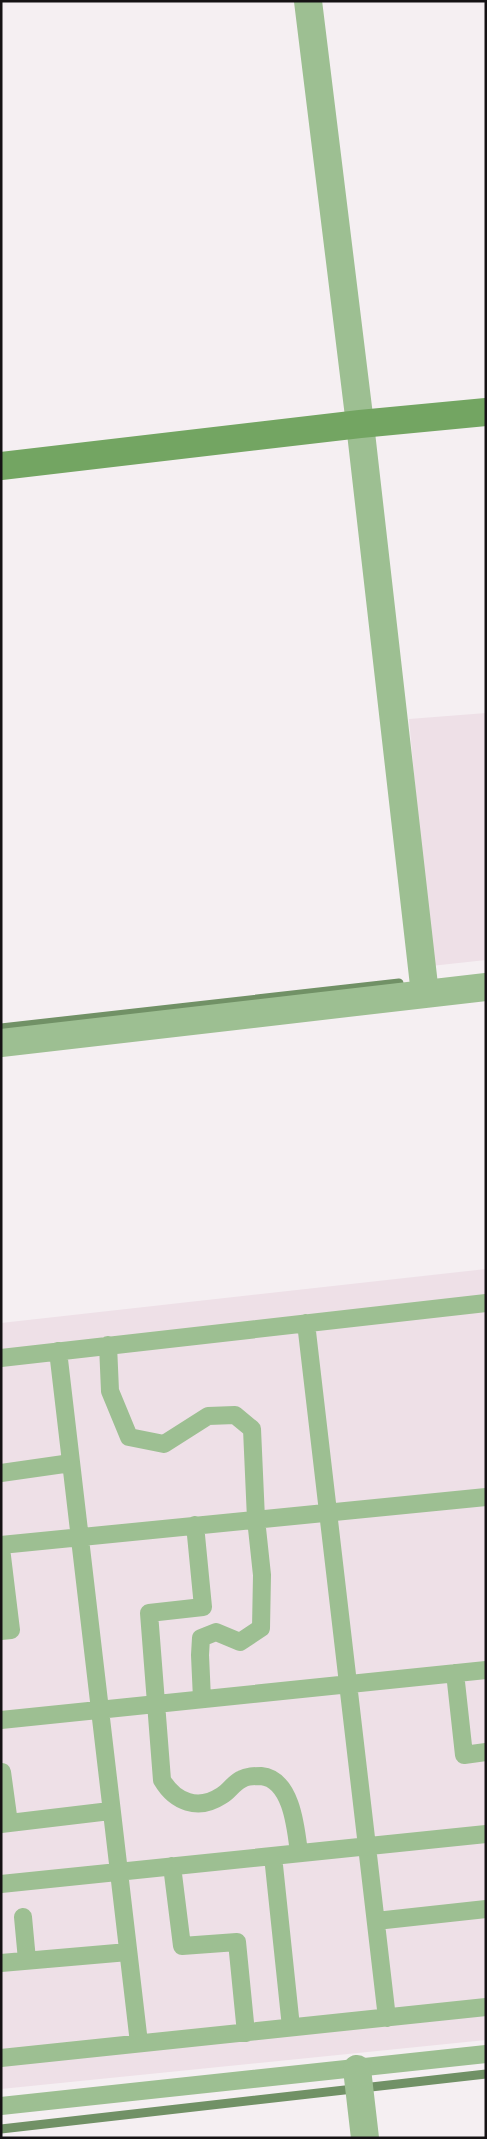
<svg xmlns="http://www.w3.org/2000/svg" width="487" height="2139" viewBox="0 0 487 2139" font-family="Lato,sans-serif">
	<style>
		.built { fill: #eee0e7 }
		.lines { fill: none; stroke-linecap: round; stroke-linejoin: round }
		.stream { stroke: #719166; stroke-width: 9 }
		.lane { stroke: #9dbf92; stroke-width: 18 }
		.street { stroke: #9dbf92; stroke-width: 28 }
		.secondary { stroke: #73a562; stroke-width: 28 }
	</style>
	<rect width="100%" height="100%" fill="#f5eff2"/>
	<path class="built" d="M486,713V960L431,966L409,719Z
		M486,1269V2040L1,2089V1323Z"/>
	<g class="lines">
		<path class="stream" d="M1,1028L399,983
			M1,2129L486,2074"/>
		<path class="lane" d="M306,1323L387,2018
			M108,1345L110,1391L129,1437L164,1444L208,1416L235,1415L252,1429L256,1519L262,1575L261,1628L240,1642L216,1632L201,1638L200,1655L202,1699
			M58,1351L139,2043
			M1,1358L486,1303
			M1,1473L71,1463
			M195,1525L203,1607L149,1613L162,1780C175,1802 198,1811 221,1796C229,1792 233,1783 242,1779C247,1776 254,1776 261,1776C292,1779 296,1829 299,1853
			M1,1545L486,1497
			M1,1548L11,1630L1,1631
			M455,1673L464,1755L486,1752
			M1,1720L486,1670
			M2,1772L9,1823
			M1,1824L110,1811
			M273,1856L291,2027
			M172,1866L182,1946L237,1942L246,2033
			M1,1884L486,1834
			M23,1917L27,1960
			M376,1921L486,1909
			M1,1963L128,1952
			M1,2058L486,2007
			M1,2106L486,2054"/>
		<path class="street" d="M308,1L360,424L425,994
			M1,1043L486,987
			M357,2069L365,2138"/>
		<path class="secondary" d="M1,466L360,424L486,412"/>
	</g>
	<rect width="487" height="2139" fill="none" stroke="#151214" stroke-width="5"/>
</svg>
